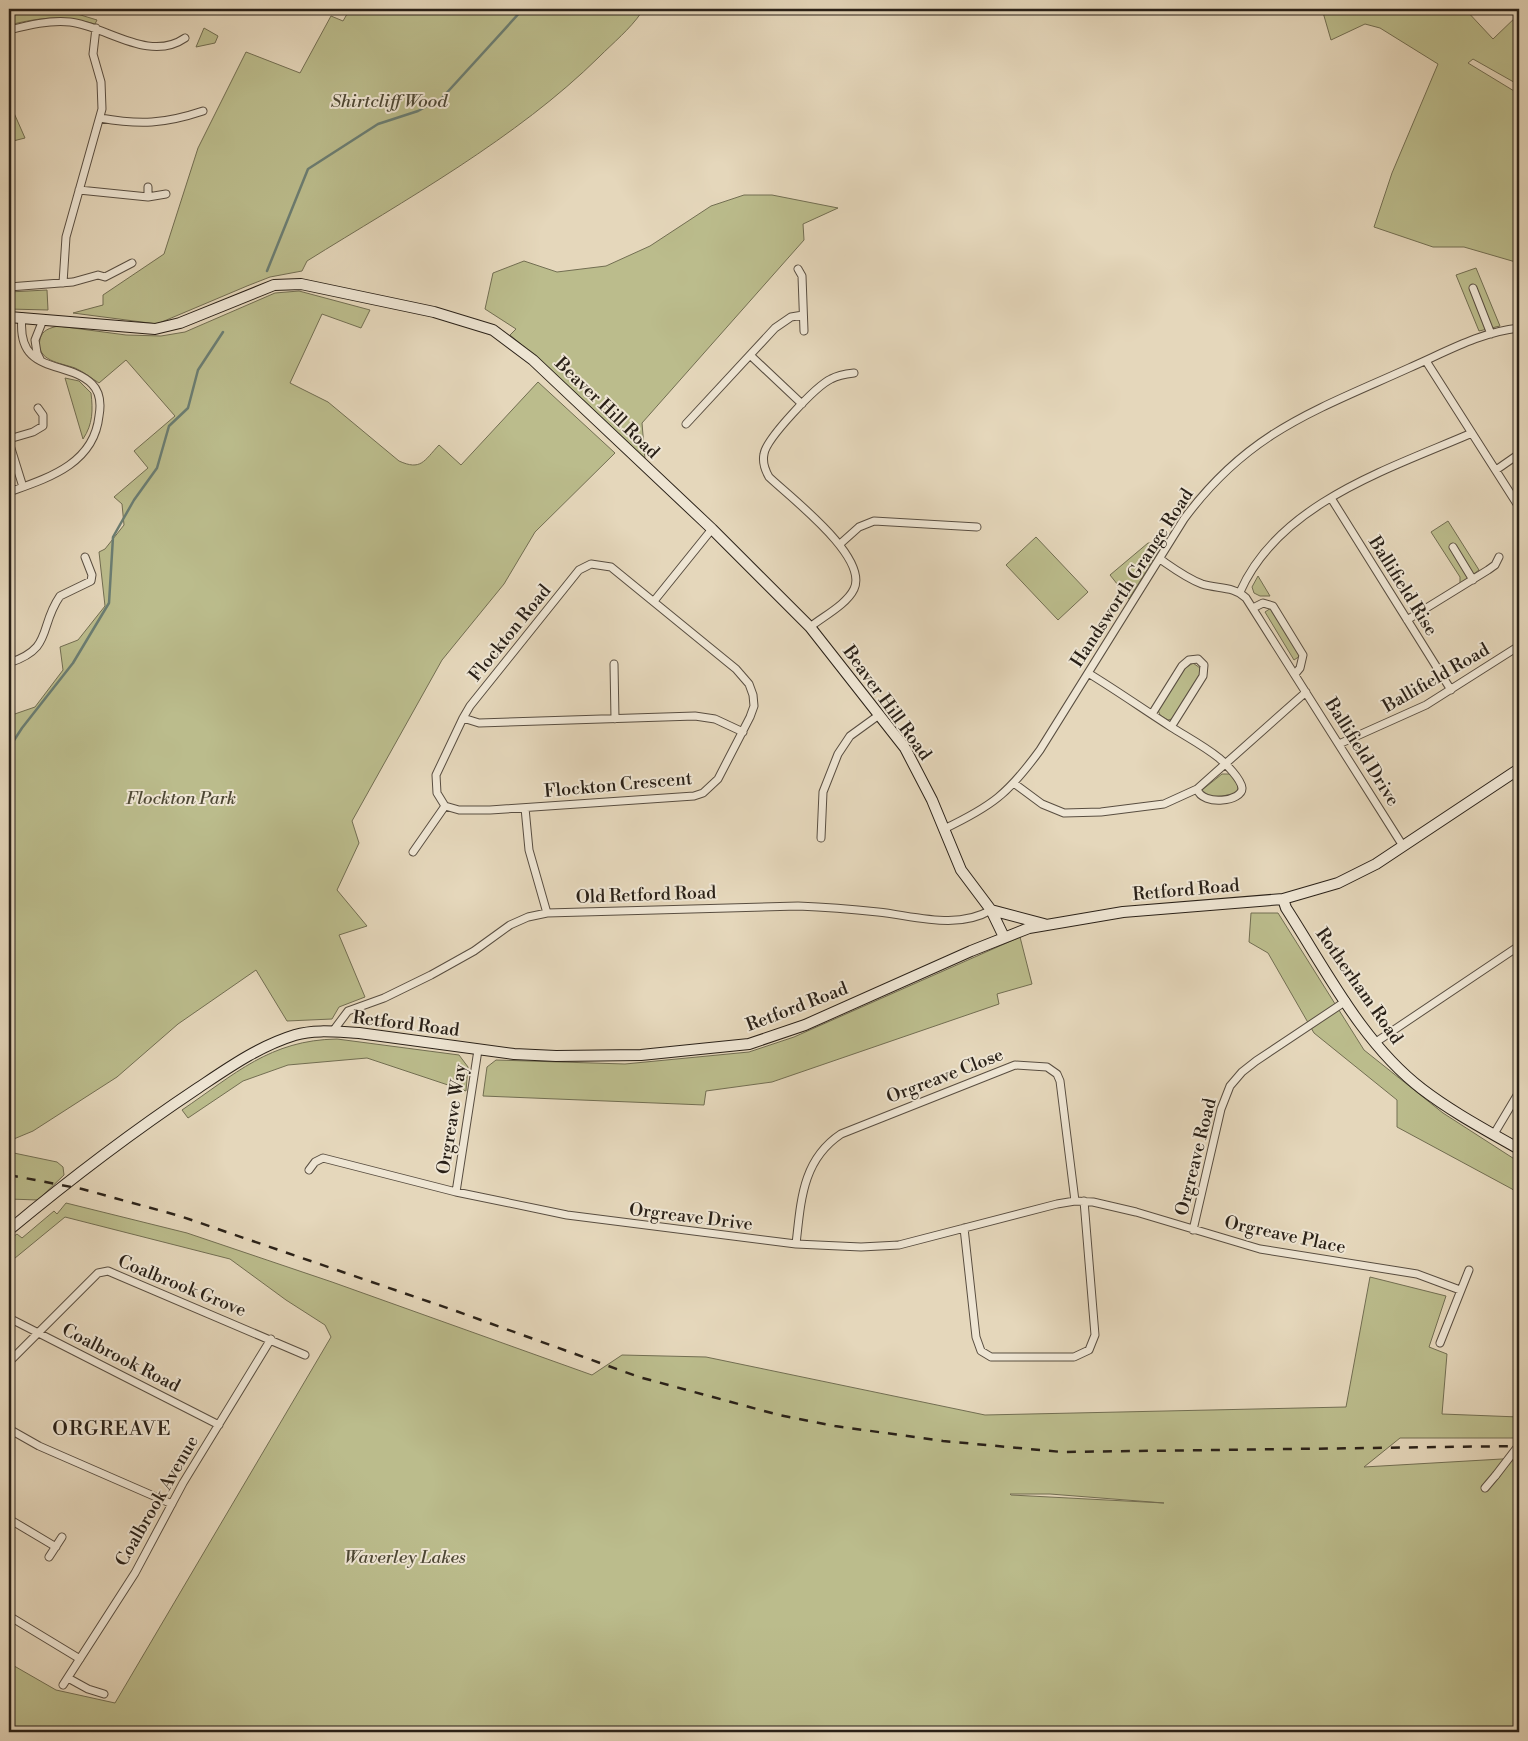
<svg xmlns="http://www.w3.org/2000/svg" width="1528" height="1741" font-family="'Libre Bodoni',serif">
<rect width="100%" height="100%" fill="#e5d7bb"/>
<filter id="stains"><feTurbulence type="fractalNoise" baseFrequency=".004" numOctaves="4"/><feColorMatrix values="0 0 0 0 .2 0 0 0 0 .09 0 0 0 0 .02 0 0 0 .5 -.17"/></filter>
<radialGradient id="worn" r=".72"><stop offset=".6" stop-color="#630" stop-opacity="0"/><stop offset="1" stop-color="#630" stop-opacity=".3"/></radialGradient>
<path fill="#bbbc8c" stroke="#726e52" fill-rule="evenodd" d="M9,9H61L97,20L95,24C61,15 43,17 9,25Z
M350,9H639L641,13C630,29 613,43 599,57C517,138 405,200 307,261L302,271L270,277L247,286L157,324L73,313L103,305V295L164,254L198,148L246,52L300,73L331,16L343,21Z
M1322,9H1465L1493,39L1519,14V85L1473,59L1468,63L1519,94V263L1464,247H1433L1374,227L1392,173L1438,64L1380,28L1365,24L1331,40Z
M204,28L218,36L215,43L196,47Z
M14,113L25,138L9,142V140Z
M744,195H772L838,208L803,224L804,240L642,423L645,459L535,356L510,335L516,329L485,309L493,273L524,261L557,272L606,266L650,246L711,206Z
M1476,268L1500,326L1479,331L1456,275Z
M47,290L48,310L9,309V292Z
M299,291L370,310L361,328L322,314L290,383L328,402L399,461C421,471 424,461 439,445L461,465L538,382L615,453L535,532L504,584L442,660L352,821L359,843L337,890L367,926L339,935L365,997L339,1007L332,1019L287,1021L256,970L178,1024L117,1077L33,1131L9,1141V716L35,707L63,670L60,647L78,640L105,606L99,552L105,549L124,525L122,504L114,497L148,468L134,451L175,416L126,360L99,383C91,378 84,372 75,368C61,363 35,361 40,339C42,330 50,328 58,326L126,335L161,336L185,332L275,293Z
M65,378L79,381L91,393C93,410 93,424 83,439Z
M1448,521L1479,570L1460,584V577L1431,532Z
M1036,537L1088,592L1058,620L1006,565Z
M1148,543L1163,544L1129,599L1110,575Z
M1258,576L1270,596H1260L1254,593L1252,587Z
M1271,608L1300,656L1294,660L1265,612Z
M1193,663L1200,668L1199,678L1172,719L1168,720L1160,715L1158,710L1184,669Z
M1222,774H1230C1237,782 1241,785 1235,795L1206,797L1202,794V790Z
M1251,913H1278L1364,1050L1443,1113L1519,1162V1195L1512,1189L1397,1127V1100L1314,1033L1268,953L1249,942Z
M1020,937L1032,984L997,994L999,1004L772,1082L706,1091L704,1105L483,1096L487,1067L496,1060L625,1064L749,1052L794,1037Z
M337,1039L459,1055L468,1067L466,1091L367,1058L288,1065L243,1081L188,1118L182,1110C235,1074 270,1040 337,1039Z
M9,1152L57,1162L63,1167L64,1175L38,1200L9,1199Z
M66,1203L187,1233L332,1282L592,1375L622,1355L706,1357L985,1415L1346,1407L1370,1277L1446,1296L1429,1347L1447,1354L1442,1414L1519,1417V1438H1400L1364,1467L1519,1458V1732H9V1663L56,1690L115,1703L331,1337L325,1325L286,1300L230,1259L65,1217L9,1263V1240L17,1234L22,1238L54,1211L57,1214ZM1010,1494H1050L1164,1503L1011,1495Z"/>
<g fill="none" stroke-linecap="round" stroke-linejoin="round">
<path stroke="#6b7d72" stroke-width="2.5" d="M267,271L308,169L378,124L418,111L442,98L523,9
M9,748L22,728L73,663L109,603L113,537L134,500L157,468L169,426L188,408L198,370L223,332"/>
<defs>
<path id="minor" d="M9,30C29,25 49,20 70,22C106,26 149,63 185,38
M100,118C140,125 164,124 203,111
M79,190L148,197L166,194
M148,197V187
M798,269L802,276L804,331
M63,283L66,237L102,109L101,82L93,54L96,28
M9,287L73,282L98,275L105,277L132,263
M1473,288L1491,334
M750,355L802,404
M40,359L37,353L35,340L43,320
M1426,361L1519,507
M686,424L775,328L791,317L803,315
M9,439L33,432L43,426V415L38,408
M9,442L23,487
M1496,470L1519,454
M9,492C48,478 94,464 99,416C101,405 100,392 92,384C67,359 16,376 22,317
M1331,498L1451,690
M840,544L859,527L874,521L977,527
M1453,547L1473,580
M1160,559C1173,568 1186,578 1202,584C1217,589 1234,586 1246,598L1403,846
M591,564L611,567L736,669L749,684L753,695L754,706L750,717L718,779L703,793L694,796L490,810H459L445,806L437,793L436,775L463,718L470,706L579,570Z
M1240,592C1279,503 1389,469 1472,433
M654,601L712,529
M1253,608L1263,603L1273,606L1303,655L1300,668L1295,674
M1407,620L1488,570L1495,565L1499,557
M810,627C824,616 847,604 854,589C869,557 791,498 769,477C765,470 762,463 764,454C766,439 816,386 831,379C838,375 845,374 854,373
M9,663C54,648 38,628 60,596L91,581L92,575L85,557
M614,664L615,719
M1088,673C1116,690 1143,709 1171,727C1187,737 1204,746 1219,758C1226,764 1241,779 1242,788C1243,801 1203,807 1197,789
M1152,714L1182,666L1189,660L1198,659L1204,665L1203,676L1171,727
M463,718L479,723L695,716L715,719L743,732
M1339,744L1426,705L1519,646
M1015,784L1042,804L1064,813L1101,812L1164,804L1197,789L1306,692
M525,808L529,850L547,913
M944,829C992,806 1008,794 1040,750L1184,519C1248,432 1314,411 1409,368C1444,353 1480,332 1519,328
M821,838L823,792L838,754L850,736L879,715
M413,852L445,806
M333,1031L348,1011L384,998L431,975L474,951L510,925L528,917L547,913L798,906C825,907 851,909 878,912C915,916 957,930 991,910
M1376,1042L1519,946
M1494,1134L1519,1092
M309,1170L315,1162L323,1158L456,1192L567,1215L796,1244L861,1247L899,1245L1057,1204L1075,1201L1093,1202L1136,1212L1260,1249L1417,1274L1460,1290
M456,1192L478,1050
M964,1228L976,1337L981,1351L991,1357H1074L1089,1350L1095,1335L1084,1201
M1193,1230L1221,1109L1230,1086L1242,1072L1256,1061L1346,1001
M796,1244C801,1201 802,1160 841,1134L1015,1065L1047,1067L1057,1074L1060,1081L1075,1201
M9,1318L219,1425
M1440,1343L1469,1270
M9,1362L98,1273L108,1271L305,1355
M9,1429L39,1446L172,1504
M1485,1488L1496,1475
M9,1519L56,1547
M49,1557L62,1537
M9,1616L80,1659
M68,1678L88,1689L104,1694
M63,1685L135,1573L183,1483L271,1339"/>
<path id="secondary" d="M9,317L155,329L180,323L274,285L301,284L434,312L493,330L533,360L712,529L810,627L905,748L932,800L961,870L991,910L1004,937
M1283,899L1286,908C1326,970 1363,1044 1422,1089C1452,1112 1486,1130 1519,1149
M991,910L1044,924
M9,1230C69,1180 132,1132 198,1088C228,1068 259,1046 295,1035C315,1029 338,1032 359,1033L514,1054L556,1056L641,1055L749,1044L805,1025L971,951L1029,928L1123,912L1283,899L1338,883L1376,864L1519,769"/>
</defs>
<use href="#minor" stroke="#594e41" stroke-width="9"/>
<use href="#secondary" stroke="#2a2118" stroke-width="12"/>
<use href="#minor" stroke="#eee5d3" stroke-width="7"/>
<use href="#secondary" stroke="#eee5d3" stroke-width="10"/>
<path stroke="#2a2118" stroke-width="2.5" stroke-dasharray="9 9" stroke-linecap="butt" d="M9,1175L82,1189L180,1216L456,1311L639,1377L779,1415L835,1426L943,1441L1062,1452L1519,1446"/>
<defs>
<path id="minor-bridge" d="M1496,1475L1519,1445"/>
</defs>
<use href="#minor-bridge" stroke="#594e41" stroke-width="9" stroke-linecap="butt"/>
<use href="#minor-bridge" stroke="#eee5d3" stroke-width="7"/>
</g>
<g text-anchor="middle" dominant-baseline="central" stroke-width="4" stroke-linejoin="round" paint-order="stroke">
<g font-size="18" font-style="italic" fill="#4e4835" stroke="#eee5d3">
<text x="389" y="101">Shirtcliff Wood</text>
<text x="181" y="798">Flockton Park</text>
<text x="405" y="1557">Waverley Lakes</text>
</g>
<g font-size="18" fill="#2a2118" stroke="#eee5d3">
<text transform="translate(607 408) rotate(44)">Beaver Hill Road</text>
<text transform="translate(1132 578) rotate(-57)">Handsworth Grange Road</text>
<text transform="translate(1403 586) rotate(58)">Ballifield Rise</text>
<text transform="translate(510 633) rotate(-51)">Flockton Road</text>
<text transform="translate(1436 678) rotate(-30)">Ballifield Road</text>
<text transform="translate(887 703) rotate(54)">Beaver Hill Road</text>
<text transform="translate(1362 752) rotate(58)">Ballifield Drive</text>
<text transform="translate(618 785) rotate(-5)">Flockton Crescent</text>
<text transform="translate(1186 890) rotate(-5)">Retford Road</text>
<text transform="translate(646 895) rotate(-2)">Old Retford Road</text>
<text transform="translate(1359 986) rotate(55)">Rotherham Road</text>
<text transform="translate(797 1007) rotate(-21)">Retford Road</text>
<text transform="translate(406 1024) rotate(7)">Retford Road</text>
<text transform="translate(945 1076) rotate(-21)">Orgreave Close</text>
<text transform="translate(452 1119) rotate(-81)">Orgreave Way</text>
<text transform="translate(1196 1157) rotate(-76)">Orgreave Road</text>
<text transform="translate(691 1217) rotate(7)">Orgreave Drive</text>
<text transform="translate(1285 1235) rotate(12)">Orgreave Place</text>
<text transform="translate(182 1286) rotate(22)">Coalbrook Grove</text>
<text transform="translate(121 1358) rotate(27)">Coalbrook Road</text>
<text transform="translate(157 1501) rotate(-60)">Coalbrook Avenue</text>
</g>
<g font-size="20" letter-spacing="1" fill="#2a2118" stroke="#eee5d3">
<text x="112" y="1429">ORGREAVE</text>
</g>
</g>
<rect width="1528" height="1741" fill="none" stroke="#e5d7bb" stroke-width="30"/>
<rect x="10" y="10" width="1508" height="1721" fill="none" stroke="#2a2118" stroke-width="2.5"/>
<rect x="15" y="15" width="1498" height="1711" fill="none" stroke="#2a2118"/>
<rect width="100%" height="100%" filter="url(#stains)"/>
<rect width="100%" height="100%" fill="url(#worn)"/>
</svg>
